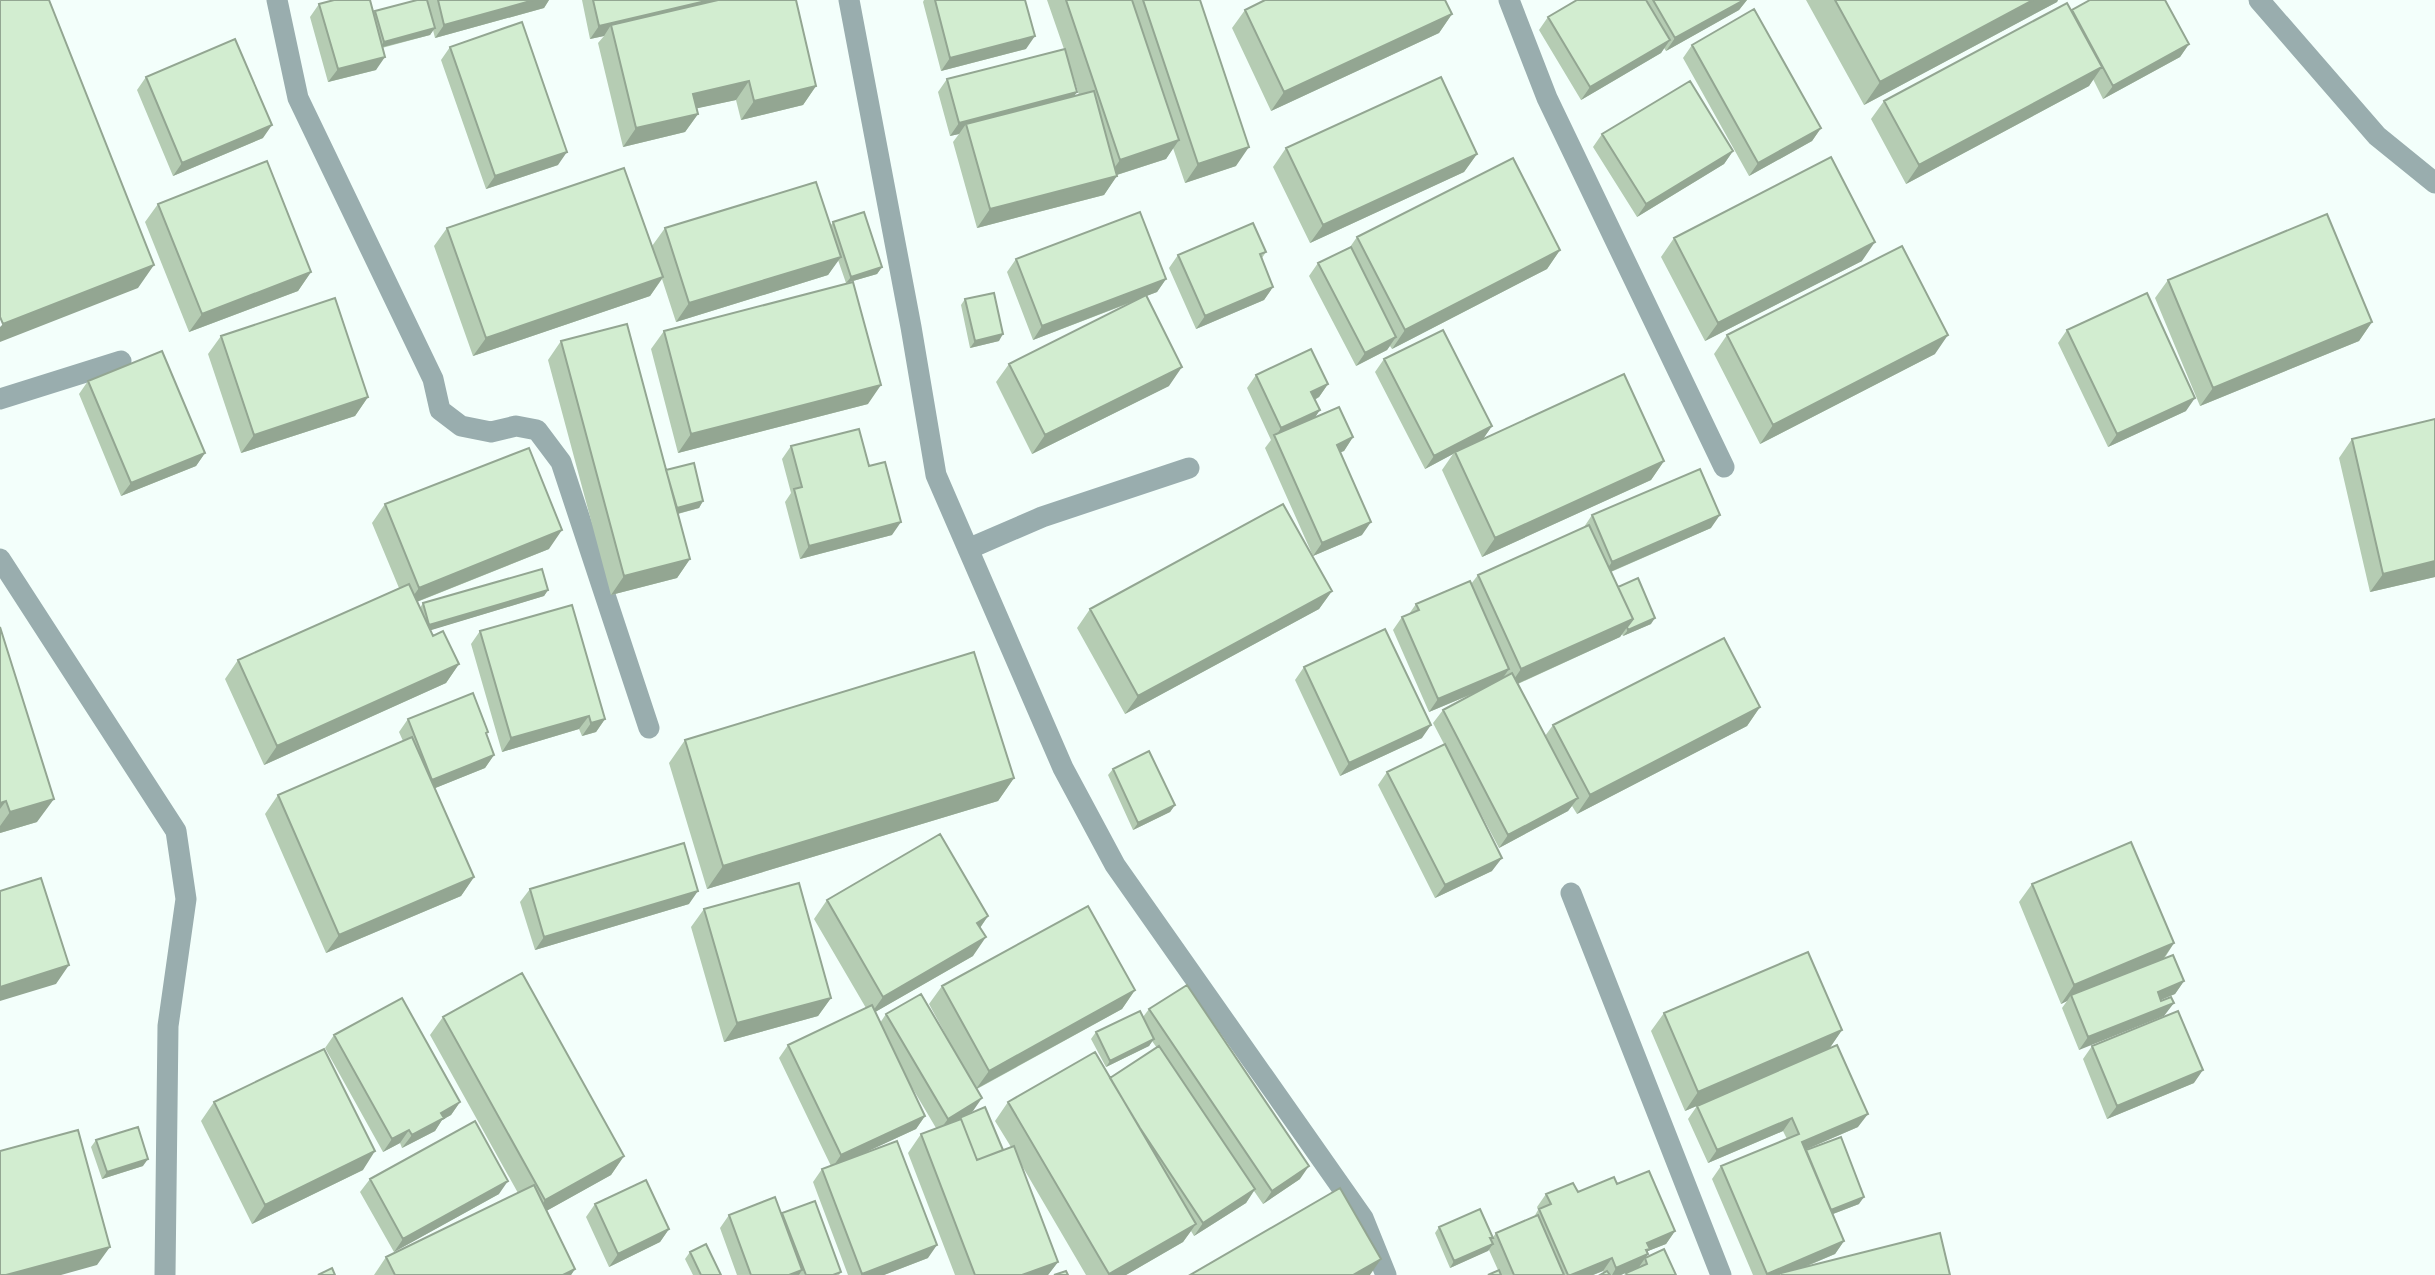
<svg xmlns="http://www.w3.org/2000/svg" width="2435" height="1275" font-family="'IBM Plex Sans',sans-serif">
<rect width="100%" height="100%" fill="#f3fffb"/>
<g fill="none" stroke-linecap="round" stroke-linejoin="round">
<path stroke="#99adae" stroke-width="21" d="M277,0L298,98L433,379L440,410L461,426L491,432L516,426L537,430L561,462L649,728
M849,0L911,327L936,475L1063,768L1115,865L1363,1218L1386,1275
M1509,0L1547,98L1724,467
M2259,0L2377,136L2435,183
M0,399L121,361
M968,549L1042,517L1189,468
M0,559L176,831L186,899L168,1026L165,1275
M1571,893L1721,1275"/>
</g>
<path fill="#b5ccb3" fill-rule="evenodd" d="M417,0H549L544,8L435,38L433,30L430,35L382,48L376,70L328,82L310,17L319,4L373,14L375,11Z
M582,0H796L816,86L803,105L741,120L736,100L697,108L698,114L685,132L623,147L598,43L604,36L590,39Z
M924,0H1025L1026,49L941,71L923,2Z
M1047,0H1200L1236,166L1185,183L1173,148L1166,159L1117,175L1104,195L977,228L953,142L959,134L950,136L938,92L947,79L1064,49ZM1072,73L1079,95L1073,96L1077,92Z
M1577,0H1747L1739,10L1666,51L1664,48L1661,53L1581,100L1539,30L1548,17Z
M1806,0H2058L2057,2L1864,105Z
M1245,10L1452,14L1439,33L1271,111L1232,28Z
M2072,10L2189,44L2180,57L2103,99L2093,79L2089,86L1906,184L1871,119L1884,101Z
M1692,45L1821,128L1812,141L1749,176L1683,58Z
M450,47L558,165L486,189L441,60Z
M146,77L263,138L173,176L137,90Z
M1602,134L1733,151L1724,164L1637,217L1593,147Z
M1286,148L1477,154L1464,172L1310,243L1273,167Z
M158,204L311,272L298,291L189,332L145,222Z
M833,222L882,267L877,274L846,283L838,260L828,275L676,322L662,279L650,296L473,356L434,246L447,228L652,246L665,228L831,225Z
M1357,237L1560,250L1547,269L1392,349L1390,346L1387,350L1356,366L1309,276L1318,263L1350,247Z
M1674,238L1862,261L1705,341L1661,257Z
M1266,252L1262,258L1273,287L1264,300L1196,329L1169,268L1178,255Z
M1016,259L1166,279L1157,292L1146,296L1169,386L1032,454L996,382L1009,364L1135,301L1033,340L1007,272Z
M2168,280L2372,322L2359,341L2200,406L2155,298Z
M965,299L999,341L970,348L961,305Z
M2067,330L2186,411L2108,447L2058,343Z
M664,331L868,404L678,453L651,349Z
M1727,335L1935,354L1760,444L1714,354Z
M221,336L368,397L355,416L241,453L208,354Z
M561,341L666,470L703,501L699,508L678,514L690,559L677,578L611,595L548,360Z
M1384,359L1492,426L1483,439L1664,461L1651,480L1482,557L1442,470L1453,454L1425,469L1375,372Z
M1256,375L1328,384L1319,397L1315,400L1320,410L1314,418L1353,437L1344,451L1340,452L1362,535L1313,556L1265,448L1271,440L1247,388Z
M88,381L205,453L196,466L121,496L79,394Z
M2352,439L2435,577L2370,592L2339,458Z
M791,446L869,466L892,535L800,559L785,502L791,493L782,459Z
M385,504L549,549L417,602L420,608L423,603L548,590L544,596L430,630L433,636L459,664L446,683L264,765L225,679L238,660L399,588L372,523Z
M1592,515L1711,528L1611,572L1618,587L1651,624L1623,636L1622,634L1620,637L1518,684L1545,736L1553,725L1760,707L1747,726L1577,814L1572,806L1568,811L1499,848L1456,767L1492,871L1435,898L1378,785L1387,772L1444,744L1433,723L1443,710L1477,692L1429,712L1393,630L1402,617L1409,614L1416,604L1471,584L1478,575L1584,527Z
M1332,591L1319,609L1125,714L1077,628L1090,609Z
M0,627L37,822L0,833Z
M480,631L605,719L596,732L582,736L579,729L502,752L471,644Z
M1304,667L1422,738L1340,776L1295,680Z
M408,719L486,735L494,755L485,768L435,788L474,877L461,896L326,953L265,814L278,795L403,741L399,732Z
M685,740L1014,778L998,801L707,889L669,763Z
M1113,769L1175,805L1170,812L1133,830L1108,775Z
M2032,884L2174,943L2164,959L2184,981L2175,994L2160,1000L2079,1050L2062,1008L2067,1001L2061,1004L2019,902Z
M530,889L689,904L535,950L520,902Z
M827,900L988,916L980,928L973,956L875,1012L880,1023L886,1014L954,1050L929,1004L942,986L1135,990L1122,1009L977,1089L973,1111L966,1115L1003,1150L1011,1147L995,1121L1008,1102L1110,1078L1157,1048L1152,1041L1149,1046L1106,1067L1091,1039L1096,1032L1143,1017L1149,1009L1300,1179L1263,1204L1254,1191L1246,1203L1194,1236L1191,1231L1183,1242L1126,1275H1086L1021,1164L1058,1262L1048,1275H955L908,1153L921,1134L936,1128L907,1079L925,1116L916,1129L861,1154L928,1258L884,1275H848L813,1182L822,1169L831,1166L779,1058L788,1045L866,1008L814,919Z
M704,909L831,998L818,1016L724,1042L691,927Z
M1664,1013L1842,1030L1829,1049L1685,1111L1651,1031Z
M443,1017L624,1156L611,1175L546,1211L575,1269L571,1275H374L386,1257L518,1193L430,1035Z
M334,1035L460,1102L451,1115L442,1120L435,1131L402,1148L400,1143L383,1152L325,1048Z
M2092,1046L2194,1083L2107,1119L2083,1059Z
M214,1102L363,1170L252,1224L201,1121Z
M1697,1106L1858,1127L1805,1150L1859,1204L1833,1214L1844,1241L1835,1254L1805,1267L1950,1275H1753L1712,1179L1721,1166L1787,1139L1783,1131L1708,1163L1688,1119Z
M96,1140L143,1166L102,1179L91,1147Z
M370,1179L499,1194L394,1252L360,1192Z
M1617,1184L1675,1231L1666,1244L1648,1251V1254L1646,1257L1676,1275H1624L1626,1273L1641,1267L1640,1265L1639,1267L1621,1275H1600L1604,1273L1603,1271L1593,1275H1488L1498,1270L1489,1250L1450,1268L1435,1233L1439,1227L1493,1238L1491,1240L1496,1233L1534,1217L1538,1210L1537,1207L1546,1194L1578,1192Z
M595,1204L669,1229L660,1242L609,1267L586,1217Z
M782,1213L841,1272L839,1275H737L720,1228L729,1215L782,1214Z
M690,1252L721,1275H693L685,1259Z"/>
<path fill="#93a692" d="M534,0H549L544,8L435,38L444,25Z
M710,0H756L611,25L604,36L590,39L599,26Z
M1744,0H1747L1739,10L1666,51L1675,38Z
M2033,0H2058L2057,2L1864,105L1880,82Z
M1452,14L1439,33L1271,111L1284,92Z
M435,28L430,35L379,48L384,42Z
M1035,36L1026,49L941,71L950,58Z
M1670,40L1661,53L1581,100L1590,87Z
M2189,44L2180,57L2103,99L2113,86Z
M385,57L376,70L328,82L338,69Z
M2102,67L2089,86L1906,184L1919,165Z
M749,81L736,100L680,112L693,94Z
M816,86L803,105L741,120L754,101Z
M1077,92L1068,105L966,124L959,134L950,136L959,123Z
M698,114L685,132L623,147L636,128Z
M272,125L263,138L173,176L182,163Z
M1821,128L1812,141L1749,176L1758,163Z
M1179,140L1166,159L1107,178L1120,160Z
M1249,147L1236,166L1185,183L1198,164Z
M1733,151L1724,164L1637,217L1646,204Z
M567,152L558,165L486,189L495,176Z
M1477,154L1464,172L1310,243L1323,225Z
M1117,176L1104,195L977,228L990,209Z
M1875,242L1862,261L1705,341L1718,323Z
M1560,250L1547,269L1392,349L1405,330Z
M841,257L828,275L676,322L689,303Z
M154,265L138,288L0,342V327L3,324Z
M882,267L877,274L846,283L851,277Z
M311,272L298,291L189,332L202,314Z
M663,277L650,296L473,356L486,338Z
M1166,279L1157,292L1033,340L1042,326Z
M1273,287L1264,300L1196,329L1205,316Z
M2372,322L2359,341L2200,406L2213,388Z
M1003,334L999,341L970,348L975,341Z
M1948,335L1935,354L1760,444L1773,425Z
M1396,337L1387,350L1356,366L1365,353Z
M1182,367L1169,386L1032,454L1045,435Z
M1328,384L1319,397L1302,406L1311,392Z
M881,385L868,404L678,453L691,434Z
M368,397L355,416L241,453L254,435Z
M2195,398L2186,411L2108,447L2117,434Z
M1320,410L1311,423L1275,437L1281,428Z
M1492,426L1483,439L1455,452L1453,454L1425,469L1434,456Z
M1353,437L1344,451L1327,458L1337,445Z
M205,453L196,466L121,496L131,483Z
M1664,461L1651,480L1482,557L1495,538Z
M703,501L699,508L669,516L673,509Z
M1720,515L1711,528L1603,575L1612,562Z
M901,522L892,535L800,559L809,546Z
M1371,522L1362,535L1313,556L1322,543Z
M562,530L549,549L406,606L419,588Z
M690,559L677,578L611,595L624,576Z
M2435,561V577L2370,592L2383,574Z
M548,590L544,596L425,632L429,625Z
M1332,591L1319,609L1125,714L1138,696Z
M1655,618L1651,624L1623,636L1628,630Z
M1633,619L1620,637L1508,688L1521,669Z
M459,664L446,683L264,765L277,746Z
M1509,669L1500,682L1429,712L1438,699Z
M1760,707L1747,726L1577,814L1590,795Z
M589,716L579,729L502,752L511,738Z
M605,719L596,732L582,736L591,723Z
M1431,725L1422,738L1340,776L1349,763Z
M494,755L485,768L423,793L432,780Z
M1014,778L998,801L707,889L723,866Z
M1578,798L1568,811L1499,848L1508,835Z
M54,799L37,822L0,833V826L10,812Z
M6,801L0,809V803Z
M1175,805L1170,812L1133,830L1138,823Z
M1502,858L1492,871L1435,898L1445,885Z
M474,877L461,896L326,953L339,935Z
M698,891L689,904L535,950L544,937Z
M988,916L975,935L977,923Z
M986,937L973,956L870,1015L883,997Z
M2174,943L2161,962L2071,995L2067,1001L2061,1004L2074,985Z
M69,965L56,984L0,1001V987Z
M2184,981L2175,994L2149,1005L2158,992Z
M1135,990L1122,1009L976,1089L989,1071Z
M831,998L818,1016L724,1042L737,1023Z
M2174,1003L2164,1016L2079,1050L2088,1037Z
M1842,1030L1829,1049L1685,1111L1698,1092Z
M1154,1039L1149,1046L1106,1067L1110,1061Z
M2203,1070L2194,1083L2107,1119L2117,1106Z
M982,1098L973,1111L953,1123L952,1121L950,1125L938,1132L948,1119Z
M460,1102L451,1115L442,1120L435,1131L402,1148L412,1135L441,1113Z
M1868,1114L1858,1127L1793,1155L1802,1142Z
M925,1116L916,1129L832,1168L841,1155Z
M1792,1118L1783,1131L1708,1163L1717,1150Z
M409,1130L400,1143L383,1152L392,1139Z
M375,1151L363,1170L252,1224L265,1205Z
M624,1156L611,1175L532,1219L545,1200Z
M148,1159L143,1166L102,1179L107,1172Z
M1309,1166L1300,1179L1263,1204L1272,1191Z
M508,1181L499,1194L394,1252L403,1239Z
M1255,1189L1246,1203L1194,1236L1203,1223Z
M1864,1197L1859,1204L1825,1217L1829,1211Z
M1196,1224L1183,1242L1126,1275H1108Z
M669,1229L660,1242L609,1267L618,1254Z
M1675,1231L1666,1244L1648,1251L1645,1255L1648,1254L1639,1267L1621,1275H1612L1616,1268L1647,1243Z
M1844,1241L1835,1254L1785,1275L1781,1273L1780,1275H1766Z
M1493,1244L1488,1251L1450,1268L1454,1261Z
M937,1245L928,1258L884,1275H861Z
M110,1247L97,1265L61,1275H6Z
M1612,1258L1603,1271L1593,1275H1571Z
M1381,1259L1370,1275H1353Z
M1058,1262L1048,1275H1022Z
M575,1269L571,1275H563Z
M802,1270L799,1275H789Z"/>
<path fill="#d2edd0" stroke="#93a692" stroke-width="2" d="M0,0H49L154,265L3,324L0,317Z
M334,0H370L385,57L338,69L319,4Z
M417,0H427L435,28L384,42L375,11Z
M438,0H534L444,25Z
M593,0H710L599,26Z
M718,0H796L816,86L754,101L749,81L693,94L698,114L636,128L611,25Z
M935,0H1025L1035,36L950,58Z
M1066,0H1132L1179,140L1120,160Z
M1143,0H1200L1249,147L1198,164Z
M1265,0H1445L1452,14L1284,92L1245,10Z
M1577,0H1646L1670,40L1590,87L1548,17Z
M1653,0H1744L1675,38Z
M1835,0H2033L1880,82Z
M2090,0H2165L2189,44L2113,86L2072,10Z
M2067,3L2102,67L1919,165L1884,101Z
M1754,9L1821,128L1758,163L1692,45Z
M522,22L567,152L495,176L450,47Z
M235,39L272,125L182,163L146,77Z
M1065,49L1077,92L959,123L947,79Z
M1441,77L1477,154L1323,225L1286,148Z
M1690,81L1733,151L1646,204L1602,134Z
M1094,91L1117,176L990,209L966,124Z
M1831,157L1875,242L1718,323L1674,238Z
M1513,158L1560,250L1405,330L1357,237Z
M267,161L311,272L202,314L158,204Z
M624,168L663,277L486,338L447,228Z
M816,182L841,257L689,303L665,228Z
M864,212L882,267L851,277L833,222Z
M1140,212L1166,279L1042,326L1016,259Z
M2327,214L2372,322L2213,388L2168,280Z
M1253,223L1266,252L1260,254L1273,287L1205,316L1178,255Z
M1902,246L1948,335L1773,425L1727,335Z
M1351,247L1396,337L1365,353L1318,263Z
M853,282L881,385L691,434L664,331Z
M994,293L1003,334L975,341L965,299Z
M2147,293L2195,398L2117,434L2067,330Z
M1146,295L1182,367L1045,435L1009,364Z
M335,298L368,397L254,435L221,336Z
M627,324L690,559L624,576L561,341Z
M1443,330L1492,426L1434,456L1384,359Z
M1311,349L1328,384L1311,392L1320,410L1281,428L1256,375Z
M162,351L205,453L131,483L88,381Z
M1624,374L1664,461L1495,538L1455,452Z
M1339,407L1353,437L1337,445L1371,522L1322,543L1274,435Z
M2435,419V561L2383,574L2352,439Z
M859,429L869,466L885,462L901,522L809,546L794,489L802,487L791,446Z
M529,448L562,530L419,588L385,504Z
M694,463L703,501L677,508L666,470Z
M1700,469L1720,515L1612,562L1592,515Z
M1283,504L1332,591L1138,696L1090,609Z
M1589,525L1633,619L1521,669L1478,575Z
M542,569L548,590L429,625L423,603Z
M1638,578L1655,618L1628,630L1627,627L1633,619L1618,587Z
M1470,581L1509,669L1438,699L1402,617L1419,610L1416,604Z
M409,584L433,636L443,631L459,664L277,746L238,660Z
M572,605L605,719L591,723L589,716L511,738L480,631Z
M0,627L54,799L10,812L6,801L0,803Z
M1385,629L1431,725L1349,763L1304,667Z
M1724,638L1760,707L1590,795L1553,725Z
M974,652L1014,778L723,866L685,740Z
M1512,673L1578,798L1508,835L1443,710Z
M473,693L488,732L486,733L494,755L432,780L408,719Z
M412,737L474,877L339,935L278,795Z
M1445,744L1502,858L1445,885L1387,772Z
M1149,751L1175,805L1138,823L1113,769Z
M940,834L988,916L977,923L986,937L883,997L827,900Z
M2131,842L2174,943L2074,985L2032,884Z
M684,843L698,891L544,937L530,889Z
M41,878L69,965L0,987V891Z
M799,883L831,998L737,1023L704,909Z
M1088,906L1135,990L989,1071L942,986Z
M1808,952L1842,1030L1698,1092L1664,1013Z
M2173,955L2184,981L2158,992L2161,1001L2171,997L2174,1003L2088,1037L2071,995Z
M522,973L624,1156L545,1200L443,1017Z
M1187,985L1309,1166L1272,1191L1149,1009Z
M921,994L982,1098L948,1119L886,1014Z
M402,998L460,1102L441,1113L444,1118L412,1135L409,1130L392,1139L334,1035Z
M872,1005L925,1116L841,1155L788,1045Z
M1140,1011L1154,1039L1110,1061L1096,1032Z
M2178,1011L2203,1070L2117,1106L2092,1046Z
M1837,1045L1868,1114L1802,1142L1844,1241L1767,1274L1721,1166L1799,1134L1792,1118L1717,1150L1697,1106Z
M1159,1046L1255,1189L1203,1223L1140,1128L1110,1078Z
M324,1049L375,1151L265,1205L214,1102Z
M1095,1052L1196,1224L1109,1274L1008,1102Z
M985,1107L1003,1150L977,1160L961,1119L953,1122L952,1121Z
M961,1119L977,1160L1014,1146L1058,1262L1022,1275H975L921,1134Z
M475,1121L508,1181L403,1239L370,1179Z
M138,1127L148,1159L107,1172L96,1140Z
M78,1130L110,1247L6,1275H0V1151Z
M1841,1137L1864,1197L1831,1210L1806,1150Z
M897,1141L937,1245L862,1274L822,1169Z
M1649,1171L1675,1231L1647,1243L1650,1249L1646,1250L1648,1254L1616,1268L1612,1258L1571,1275H1568L1539,1209L1551,1204L1546,1194L1573,1183L1578,1192L1614,1177L1617,1184Z
M646,1180L669,1229L618,1254L595,1204Z
M534,1185L575,1269L563,1275H395L386,1257Z
M1340,1188L1381,1259L1353,1275H1190Z
M775,1197L802,1270L789,1275H751L729,1215Z
M815,1201L841,1272L833,1275H806L782,1213Z
M1480,1209L1493,1238H1490L1493,1244L1454,1261L1439,1227Z
M1538,1215L1564,1275H1514L1496,1233Z
M1940,1233L1950,1275H1782L1781,1273Z
M706,1244L721,1275H701L690,1252Z
M1664,1249L1676,1275H1627L1626,1273L1647,1264L1645,1258Z
M332,1268L335,1275H318Z
M1499,1270L1501,1275H1488Z
M1066,1271L1068,1275H1054Z
M1607,1271L1610,1275H1600Z"/>
</svg>
